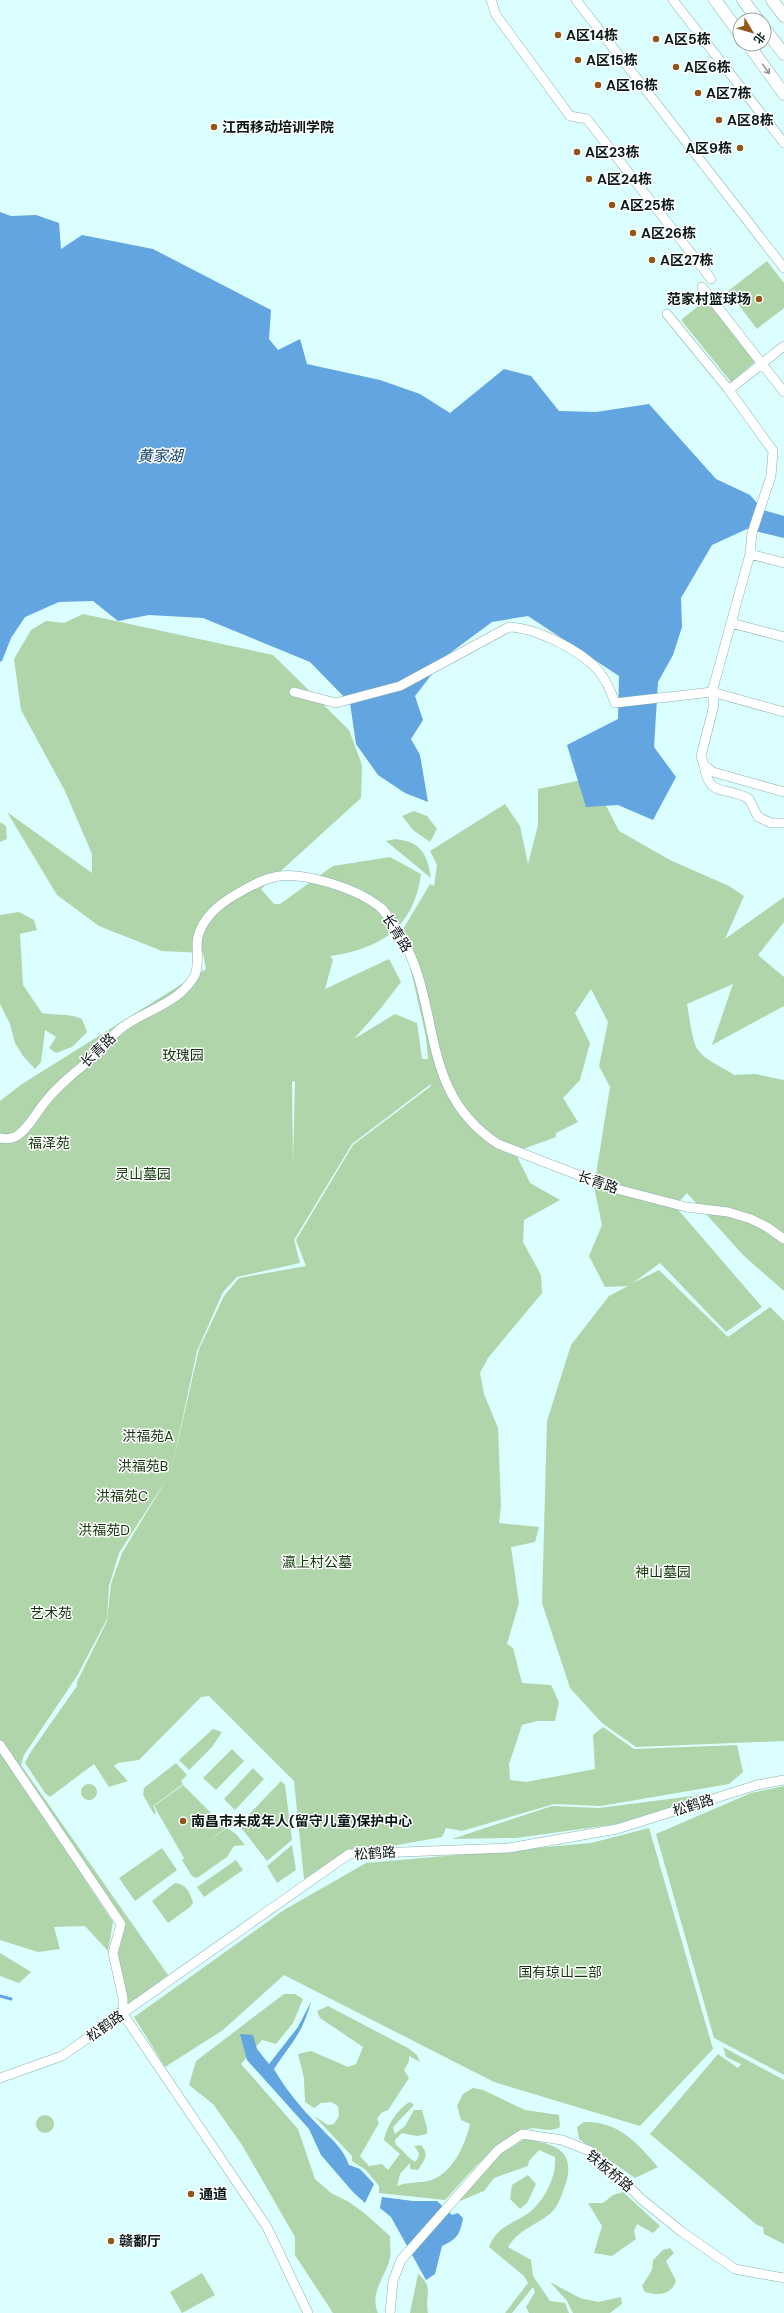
<svg xmlns="http://www.w3.org/2000/svg" width="784" height="2313" font-family="'DM Sans','Noto Sans SC',sans-serif">
<rect width="100%" height="100%" fill="#dafffe"/>
<path fill="#b0d5aa" fill-rule="evenodd" d="M767,261L784,283V308L757,329L728,291Z
M708,298L756,361L731,382L681,320Z
M83,614L273,655L349,730L362,765L361,798L261,889L274,904H280L333,866L390,857L421,874C414,928 380,949 330,956L333,960L325,989L389,959L401,982L381,1008L354,1039L395,1014L417,1023L422,1059H428L426,1037L402,931L430,884L434,886L437,865L430,851L505,804L520,826L528,864L538,825V789L592,778L619,831L672,861L729,886L744,896L725,939L784,897V922L758,955L784,977V1006L712,1045L733,984L687,1004C689,1014 692,1043 698,1050C706,1061 723,1067 734,1075L755,1074L784,1080V1291L744,1256L687,1193L675,1206L762,1307L726,1332L660,1263L633,1283L659,1270L728,1337L770,1307L784,1321V1741L636,1747L602,1723L570,1688L542,1603L547,1421L571,1345L609,1296L628,1286L605,1287L589,1256L602,1225L594,1187L610,1087L599,1066L608,1022L591,989L575,1013L590,1043L580,1080L563,1098L578,1122L556,1133V1137L515,1152L530,1183L560,1200L524,1220L523,1242L541,1275L542,1293L488,1358L480,1373L484,1394L498,1428L501,1505L499,1523L539,1527L535,1542L511,1547L519,1603L507,1644L513,1648L522,1683L551,1685L559,1702L555,1721H537L522,1725L509,1764L510,1780L526,1782L595,1769L593,1735L603,1727L634,1749L737,1745L743,1772L729,1784L601,1806L554,1804L462,1831L446,1828L442,1837L381,1848L357,1846L304,1879L294,1781L209,1696L201,1697L139,1760L118,1763L114,1766L128,1781L109,1787L94,1764L50,1797L45,1793L25,1763L30,1753L77,1686V1682L107,1621L111,1584L122,1553L168,1477L119,1553L109,1586L107,1619L77,1676L24,1755L21,1765L168,1975L120,2011L116,2009L121,2003L111,1954L117,1926L78,1870L113,1922L108,1951L85,1926L54,1927L60,1949L38,1952L0,1940V1101L22,1084L206,969L203,953L162,951L99,926L57,895L7,812L92,873V854L65,791L21,710L14,659L31,630L46,621L64,623ZM295,1081L293,1164L292,1082ZM431,1084V1086L353,1145L296,1240L306,1266L239,1278L224,1296L199,1349L171,1472L197,1351L223,1292L237,1277L300,1263L294,1240L352,1144Z
M414,811L427,816L437,829L430,842L413,830L402,816Z
M0,822L6,826L7,839L0,842Z
M395,839C421,842 427,853 431,878L386,841Z
M19,912L34,920L37,930L20,934L23,985L42,1013C57,1016 69,1013 82,1019L87,1032L72,1047L56,1053L49,1048L56,1037L45,1030L41,1062L35,1069L23,1056L15,1043L10,1024L0,1004V915Z
M213,1729L222,1732L212,1747L189,1770L179,1760Z
M232,1749L244,1761L216,1790L203,1778Z
M176,1763L187,1775L181,1781L183,1784L153,1806L156,1813L154,1814L143,1795L144,1788Z
M253,1768L264,1779L235,1810L224,1799Z
M281,1781L285,1785L292,1840L267,1861L239,1825Z
M81 1792a8 8 0 1 1 16 0a8 8 0 1 1-16 0Z
M183,1785L226,1828L198,1848L227,1828L236,1834L245,1845L234,1846L227,1857L197,1878L192,1876L182,1860L184,1858L154,1806Z
M784,1786V2075L714,2038L656,1834L751,1793Z
M716,1793L617,1824L516,1838L452,1839L552,1806L599,1808Z
M649,1828L713,2049L640,2126L494,2082L284,1975L223,2030L165,2067L134,2017L284,1910L366,1863L591,1843Z
M292,1845L296,1870L277,1883L267,1866Z
M162,1848L177,1870L135,1901L119,1878Z
M236,1860L243,1870L204,1897L197,1887Z
M175,1883C186,1884 190,1892 193,1903L190,1907L168,1923L152,1901Z
M0,1953L31,1972L19,1983L0,1976Z
M284,1994H295L303,1999L293,2023L276,2044L262,2040L241,2064L298,2129L315,2179L331,2193L349,2202L363,2212L390,2236C390,2242 391,2251 390,2258C386,2276 369,2293 378,2313H333L295,2255V2237L242,2145L213,2104L189,2085L196,2061Z
M328,2006L408,2048L417,2055L420,2062L409,2056V2061L404,2070L409,2078L388,2110L381,2113L377,2119L379,2123L360,2156L369,2166L382,2164L388,2170L400,2154L384,2140C386,2127 399,2107 410,2102L414,2105L393,2127L395,2134L405,2126L414,2110H422L427,2128V2134L417,2136L402,2133L395,2140L396,2145C403,2150 407,2157 415,2162L418,2158L419,2153L414,2146L421,2145C430,2155 424,2160 418,2170L410,2169V2163L400,2174L397,2186C407,2182 417,2183 428,2181C451,2176 465,2146 470,2124L461,2120L457,2106L463,2094L473,2088L483,2090L525,2110L559,2115L560,2127C547,2134 540,2126 528,2129C498,2136 466,2178 445,2200L379,2193V2186L366,2170L352,2161V2156L314,2116L328,2125L334,2124L339,2116L338,2106L331,2102L321,2103L314,2108L305,2102L304,2078L298,2054L311,2051L348,2067L356,2064L363,2047L320,2018L317,2011Z
M723,2047L784,2080V2244L764,2234L763,2227L757,2225L650,2134L718,2054L738,2068L741,2064L726,2057Z
M36 2124a9 9 0 1 1 18 0a9 9 0 1 1-18 0Z
M584,2122C619,2121 637,2143 658,2167L635,2178L579,2139L577,2127Z
M525,2139C555,2144 577,2150 565,2186C562,2194 559,2204 553,2211C538,2225 520,2228 508,2247L531,2260L533,2276L550,2301L565,2303L569,2313H529L526,2307L535,2292L533,2287L512,2313H505L528,2283L524,2276L489,2247C497,2226 513,2224 530,2212C545,2200 557,2175 555,2157L539,2150L529,2161L528,2166L494,2178L484,2191L455,2203L502,2153Z
M528,2175L536,2184L527,2203L520,2209L510,2199L512,2185Z
M623,2192L660,2226L653,2233L637,2224L634,2231L636,2239L612,2256L594,2253L602,2226L588,2203H603L613,2195Z
M670,2248L674,2253L666,2261L676,2281C671,2295 659,2296 645,2292L642,2286L652,2270L653,2260L663,2250Z
M202,2273L215,2295L182,2313L170,2292Z
M418,2274C435,2287 424,2296 428,2313H410Z
M550,2282L580,2298L598,2302L621,2297L622,2304L610,2313H573L567,2301Z"/>
<path fill="#62a5e0" d="M0,212L11,216L36,215L59,223L61,249L82,235L153,249L271,310L269,339L278,350L300,339L307,364L380,380L420,394L450,413L504,369L531,376L559,411L596,412L649,404L716,479L750,495L763,510L784,516V538L747,529L712,545L681,598L682,627L673,655L658,682L654,747L676,777L653,820L618,805L586,807L567,745L618,719L619,676L528,616L492,622L446,656L415,696L423,720L411,739L420,755L428,802L405,793L378,775L356,744L350,703L310,662L203,618L149,615L118,621L93,601L59,602L25,617L11,638L2,661L0,662Z
M311,2002C302,2034 292,2042 274,2069C286,2090 302,2109 319,2126C331,2139 343,2148 349,2165L360,2169L374,2184L365,2203L352,2191L321,2155L309,2129L247,2060L240,2034L253,2035L257,2049L269,2064L298,2027Z
M382,2197L413,2201H437L452,2215L458,2213L463,2218C460,2235 457,2239 442,2246L435,2274L426,2280L391,2217L380,2208Z"/>
<g fill="none" stroke-linecap="round" stroke-linejoin="round">
<path stroke="#62a5e0" stroke-width="3" d="M0,1996L11,1999"/>
<defs>
<path id="minor" d="M491,0L496,15L570,116L587,119L711,279
M576,0L784,268
M673,0L784,143
M702,287L784,392
M667,314L729,390L773,451L771,476L752,533L750,554
M729,390L784,346
M784,563L750,554L712,692L784,712
M731,623L784,637
M294,692L336,703L400,686L509,627C536,628 580,650 598,670C606,680 611,691 615,703L712,692L714,705L701,756L704,765L713,772L784,792
M704,765C709,800 727,785 749,799L758,817L771,823H784
M0,1138C5,1139 10,1139 15,1137C28,1130 37,1111 46,1101C54,1090 64,1082 74,1073C83,1066 92,1058 101,1050C107,1044 112,1035 119,1030C143,1010 180,1004 195,975C199,965 197,955 197,944C198,924 214,908 230,898C270,874 284,869 330,883C347,888 366,896 380,907C387,913 393,924 398,932C444,1002 415,1090 498,1144L609,1187L686,1207L728,1212L751,1219L767,1227L784,1239
M0,1745L121,1924L113,1953L123,1998V2014L267,2227L308,2313
M0,2078L62,2056L349,1854L509,1848L617,1829L757,1785L784,1780
M390,2313L393,2281L401,2260L498,2150L522,2134L562,2140L590,2151L620,2177L640,2198L682,2232L735,2269L784,2278"/>
<path id="major" d="M715,0L740,34
M743,0L758,20
M772,0L784,16
M764,28L784,54
M748,44L784,94"/>
</defs>
<use href="#minor" stroke="#8db0af" stroke-width="10"/>
<use href="#major" stroke="#8db0af" stroke-width="13"/>
<use href="#minor" stroke="#fff" stroke-width="9"/>
<use href="#major" stroke="#fff" stroke-width="12"/>
</g>
<defs><path id="oneway-shaft" d="M-6 0H5M1.5-3L5.5 0L1.5 3" fill="none" stroke-width="1.6" stroke-linecap="round" stroke-linejoin="round"/></defs>
<use stroke="#919797" href="#oneway-shaft" transform="translate(766 69) rotate(54)"/>
<g fill="#935617" stroke="#fff" stroke-width="1.5">
<circle cx="558" cy="35" r="4"/>
<circle cx="656" cy="39" r="4"/>
<circle cx="578" cy="60" r="4"/>
<circle cx="676" cy="67" r="4"/>
<circle cx="598" cy="85" r="4"/>
<circle cx="698" cy="93" r="4"/>
<circle cx="719" cy="120" r="4"/>
<circle cx="214" cy="127" r="4"/>
<circle cx="740" cy="148" r="4"/>
<circle cx="577" cy="152" r="4"/>
<circle cx="589" cy="179" r="4"/>
<circle cx="612" cy="205" r="4"/>
<circle cx="633" cy="233" r="4"/>
<circle cx="652" cy="260" r="4"/>
<circle cx="759" cy="299" r="4"/>
<circle cx="183" cy="1821" r="4"/>
<circle cx="191" cy="2194" r="4"/>
<circle cx="111" cy="2241" r="4"/>
</g>
<g text-anchor="middle" dominant-baseline="central" stroke-width="3" stroke-linejoin="round" paint-order="stroke">
<g font-size="14" font-weight="bold" fill="#0a1817" stroke="#fff" text-anchor="start">
<text x="566" y="35">A区14栋</text>
<text x="664" y="39">A区5栋</text>
<text x="586" y="60">A区15栋</text>
<text x="684" y="67">A区6栋</text>
<text x="606" y="85">A区16栋</text>
<text x="706" y="93">A区7栋</text>
<text x="727" y="120">A区8栋</text>
<text x="222" y="127">江西移动培训学院</text>
<text x="732" y="148" text-anchor="end">A区9栋</text>
<text x="585" y="152">A区23栋</text>
<text x="597" y="179">A区24栋</text>
<text x="620" y="205">A区25栋</text>
<text x="641" y="233">A区26栋</text>
<text x="660" y="260">A区27栋</text>
<text x="751" y="299" text-anchor="end">范家村篮球场</text>
<text x="191" y="1821">南昌市未成年人(留守儿童)保护中心</text>
<text x="199" y="2194">通道</text>
<text x="119" y="2241">赣鄱厅</text>
</g>
<g font-size="14" fill="#0a1817" stroke="#fff">
<text transform="translate(397 933) rotate(58)">长青路</text>
<text transform="translate(98 1050) rotate(-44)">长青路</text>
<text transform="translate(598 1182) rotate(19)">长青路</text>
<text transform="translate(693 1805) rotate(-17)">松鹤路</text>
<text transform="translate(375 1853) rotate(-4)">松鹤路</text>
<text transform="translate(105 2026) rotate(-35)">松鹤路</text>
<text transform="translate(610 2171) rotate(40)">铁板桥路</text>
</g>
<g font-size="14" fill="#103709" stroke="#fff">
<text x="183" y="1055">玫瑰园</text>
<text x="49" y="1143">福泽苑</text>
<text x="143" y="1174">灵山墓园</text>
<text x="148" y="1436">洪福苑A</text>
<text x="143" y="1466">洪福苑B</text>
<text x="122" y="1496">洪福苑C</text>
<text x="104" y="1530">洪福苑D</text>
<text x="317" y="1562">瀛上村公墓</text>
<text x="663" y="1572">神山墓园</text>
<text x="51" y="1613">艺术苑</text>
<text x="560" y="1972">国有琼山二部</text>
</g>
<g font-size="15" font-style="italic" fill="#0d4067" stroke="#fff">
<text x="160" y="456">黄家湖</text>
</g>
</g>
<g transform="translate(752 32) rotate(128)"><circle r="19" fill="#ffffff" stroke="#9da3a2"/>
<path d="M0-3L7 15L0 10L-7 15Z" fill="#935617"/>
<text y="-6" font-size="11" font-weight="bold" text-anchor="middle" fill="#0a1817">北</text>
</g>
</svg>
